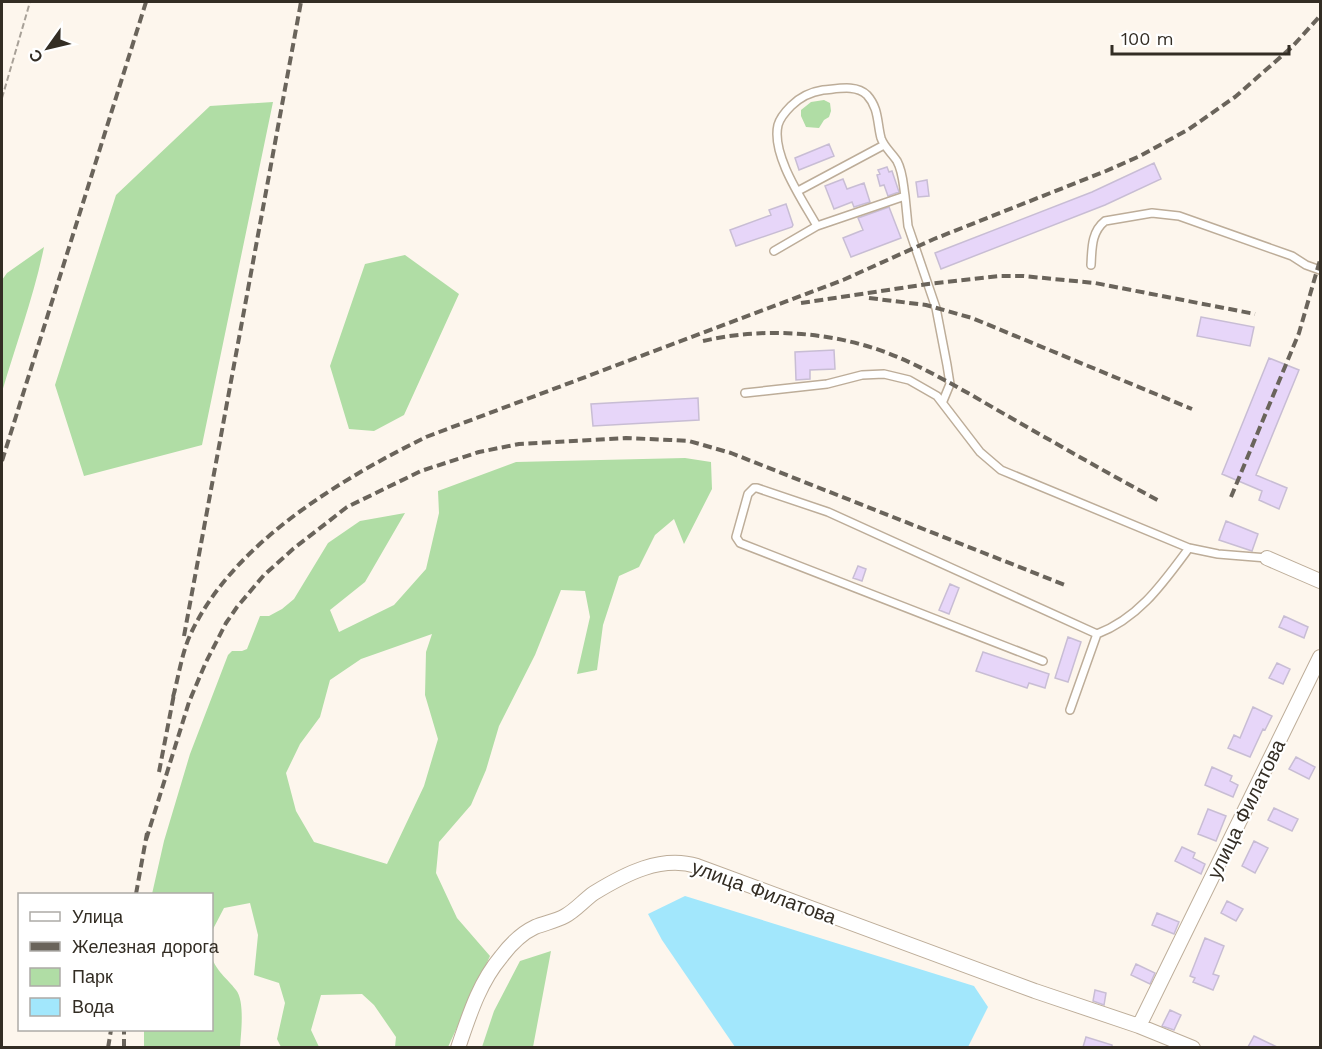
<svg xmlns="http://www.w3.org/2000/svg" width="1322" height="1049" font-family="'Work Sans',sans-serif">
<rect width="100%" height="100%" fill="#fdf6ed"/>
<path fill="#b0dda5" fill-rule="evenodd" d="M824,100L830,103L831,111L829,117L824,120L819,128L806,127L801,116V110L811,102Z
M273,102L202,445L84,476L55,385L116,195L210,106Z
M44,247C34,296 16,344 2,392V280L7,273Z
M405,255L459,294L404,415L374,431L349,429L330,366L365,264Z
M685,458L711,462L712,489L684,544L674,519L655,535L639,567L619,576L603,625L597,670L577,674L590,617L585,591L561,590L535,655L499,726L486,770L471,805L439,842L436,873L457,918L490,956L448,1047H395L396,1037L374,1005L362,994L321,995L311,1030L319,1047H281L277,1039L285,1003L279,983L254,975L258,935L250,903L224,908L212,931V894H152L164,841L190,754L228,655L232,651H242L247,649L260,616H269L282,609L294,599L328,543L360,521L405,513L365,582L330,610L339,632L394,605L426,569L439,513L438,491L516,462ZM432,634L426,652L425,695L438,739L424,786L387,864L314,842L296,811L286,773L300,744L320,717L330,680L361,659Z
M551,951L533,1047H482L494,1011L520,961Z
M212,959C220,975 226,977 236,990C245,1001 241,1033 240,1047H144V1030H212Z"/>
<path fill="#a2e7fc" d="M685,896L974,986L988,1007L968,1047H735L662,940L648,914Z"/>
<path fill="#e7d6f9" stroke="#c8bdd4" stroke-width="1.5" d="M829,144L834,156L799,170L795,158Z
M1154,163L1161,179L1105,205L941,269L935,253L1092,192Z
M887,167L889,172L892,171L899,192L888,196L884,185L880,186L877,175L880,174L878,170Z
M843,179L847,189L864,183L870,202L854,207L852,202L834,209L825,186Z
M927,180L929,196L918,197L916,182Z
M786,204L793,225L792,227L736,246L730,230L771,215L769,210Z
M889,207L901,238L851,257L843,238L863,230L858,218Z
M1201,317L1254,327L1250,346L1197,336Z
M834,350L835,369L810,370V379L796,380L795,352Z
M1269,358L1299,370L1256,475L1287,488L1279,509L1259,500L1262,491L1222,474Z
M698,398L699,420L593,426L591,404Z
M1226,521L1258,534L1252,551L1219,540Z
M858,566L866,569L862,581L853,578Z
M950,584L959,588L949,614L939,610Z
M1284,616L1308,627L1304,638L1279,627Z
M1068,637L1081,642L1068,682L1055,678Z
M983,652L1049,674L1045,688L1029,683L1027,688L976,671Z
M1277,663L1290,669L1283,684L1269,678Z
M1253,707L1272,716L1265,730L1263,729L1250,757L1228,748L1234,735L1240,738Z
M1296,757L1315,767L1309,779L1289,769Z
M1212,767L1232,776L1230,781L1238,785L1233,797L1205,785Z
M1274,808L1298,819L1292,831L1268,820Z
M1208,809L1226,816L1216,841L1198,834Z
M1254,841L1268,848L1255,873L1242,866Z
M1182,847L1195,853L1193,858L1205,864L1201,874L1175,861Z
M1227,901L1243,909L1236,921L1221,913Z
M1157,913L1179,922L1174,934L1152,925Z
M1205,938L1224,946L1213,974L1219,976L1213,990L1193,982L1195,978L1190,976Z
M1136,964L1155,973L1150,984L1131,975Z
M1095,990L1106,993L1104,1005L1093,1001Z
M1170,1010L1181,1015L1174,1030L1162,1026Z
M1254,1036L1277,1047H1248Z
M1086,1037L1112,1045V1047H1083Z"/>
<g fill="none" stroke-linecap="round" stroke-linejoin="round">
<defs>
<path id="lane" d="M798,191L884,145
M905,196C903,184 903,172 897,161C892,153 884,147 881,138C877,123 879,108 867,95C856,84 837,89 823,90C810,92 800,97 791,106C786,111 780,118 778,125C771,155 803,201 817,226L905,196L908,226L936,308L947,365L950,384L943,401
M774,251L817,226
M1091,265C1092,249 1091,232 1105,221L1152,213L1179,216L1292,256L1306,265L1320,270
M745,393L827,384L862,375L884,374L909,380L937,396L980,452L1001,470L1189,548L1218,554L1267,558
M1043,661L740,543L736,537L748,494L754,488H757L828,512L1097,634C1139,618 1163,583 1189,548
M1070,710L1097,634"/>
<path id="street" d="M1267,558L1320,581
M1139,1026L1320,657
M458,1048C469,1016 479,983 501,957C510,945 522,933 535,927C545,923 556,921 565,916C576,910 584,900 594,893C625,874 661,855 697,866L1035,991L1139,1026L1193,1048"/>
</defs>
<use href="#lane" stroke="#bdad99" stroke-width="10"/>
<use href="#street" stroke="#bdad99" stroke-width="16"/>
<path stroke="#a8a198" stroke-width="2" stroke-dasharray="6 3" stroke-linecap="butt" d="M2,98L30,2"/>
<use href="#lane" stroke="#fff" stroke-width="7"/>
<use href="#street" stroke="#fff" stroke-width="14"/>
<path stroke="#6a645b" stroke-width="4" stroke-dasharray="9 4.5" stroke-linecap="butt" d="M869,298L926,305L972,318L1192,409
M801,303L928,284L999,276H1023L1095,283L1255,314
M703,341C767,326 840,332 900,358C939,375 976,398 1013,419C1062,447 1111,475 1161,502
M2,461L146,2
M1231,497L1299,333L1320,260
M184,636L301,2
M173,697C179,675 182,651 192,631C235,542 341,479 426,437L843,280L934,239L1106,171L1140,156L1189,129L1235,97L1292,47L1320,16
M159,772L175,689
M146,840L189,702L206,662L226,623L237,607L264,575L293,549L347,507L421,471L479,452L519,444L626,438L670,440L689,441L731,453L1065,585
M136,894L147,833
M108,1048L111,1030
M124,1048V1030"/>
</g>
<g text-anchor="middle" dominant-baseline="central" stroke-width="4.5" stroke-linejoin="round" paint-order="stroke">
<g font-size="20" fill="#332d24" stroke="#fff">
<text transform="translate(1246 809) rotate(-64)">улица Филатова</text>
<text transform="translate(764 892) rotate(20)">улица Филатова</text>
</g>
</g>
<rect width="1322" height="1049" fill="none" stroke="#332d24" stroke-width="6"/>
<rect x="18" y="893" width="195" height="138" fill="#ffffff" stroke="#adaba7" stroke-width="1.5"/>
<rect x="30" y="912" width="30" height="9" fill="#ffffff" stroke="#adaba7" stroke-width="1.5"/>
<text x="72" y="923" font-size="18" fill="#332d24">Улица</text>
<rect x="30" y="942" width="30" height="9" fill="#6a645b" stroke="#adaba7" stroke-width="1.5"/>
<text x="72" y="953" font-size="18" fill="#332d24">Железная дорога</text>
<rect x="30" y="968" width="30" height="18" fill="#b0dda5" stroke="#adaba7" stroke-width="1.5"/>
<text x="72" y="983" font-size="18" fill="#332d24">Парк</text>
<rect x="30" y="998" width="30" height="18" fill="#a2e7fc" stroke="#adaba7" stroke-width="1.5"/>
<text x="72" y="1013" font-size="18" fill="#332d24">Вода</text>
<g transform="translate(48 48) rotate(236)" stroke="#ffffff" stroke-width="4.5" paint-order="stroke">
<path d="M0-4.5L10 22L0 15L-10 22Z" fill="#332d24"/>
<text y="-9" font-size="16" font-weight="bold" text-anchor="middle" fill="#332d24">С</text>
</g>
<path d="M1112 45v9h177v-9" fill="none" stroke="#332d24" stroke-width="3"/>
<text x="1121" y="45" font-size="18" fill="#332d24" stroke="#ffffff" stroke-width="4.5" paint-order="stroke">100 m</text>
</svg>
